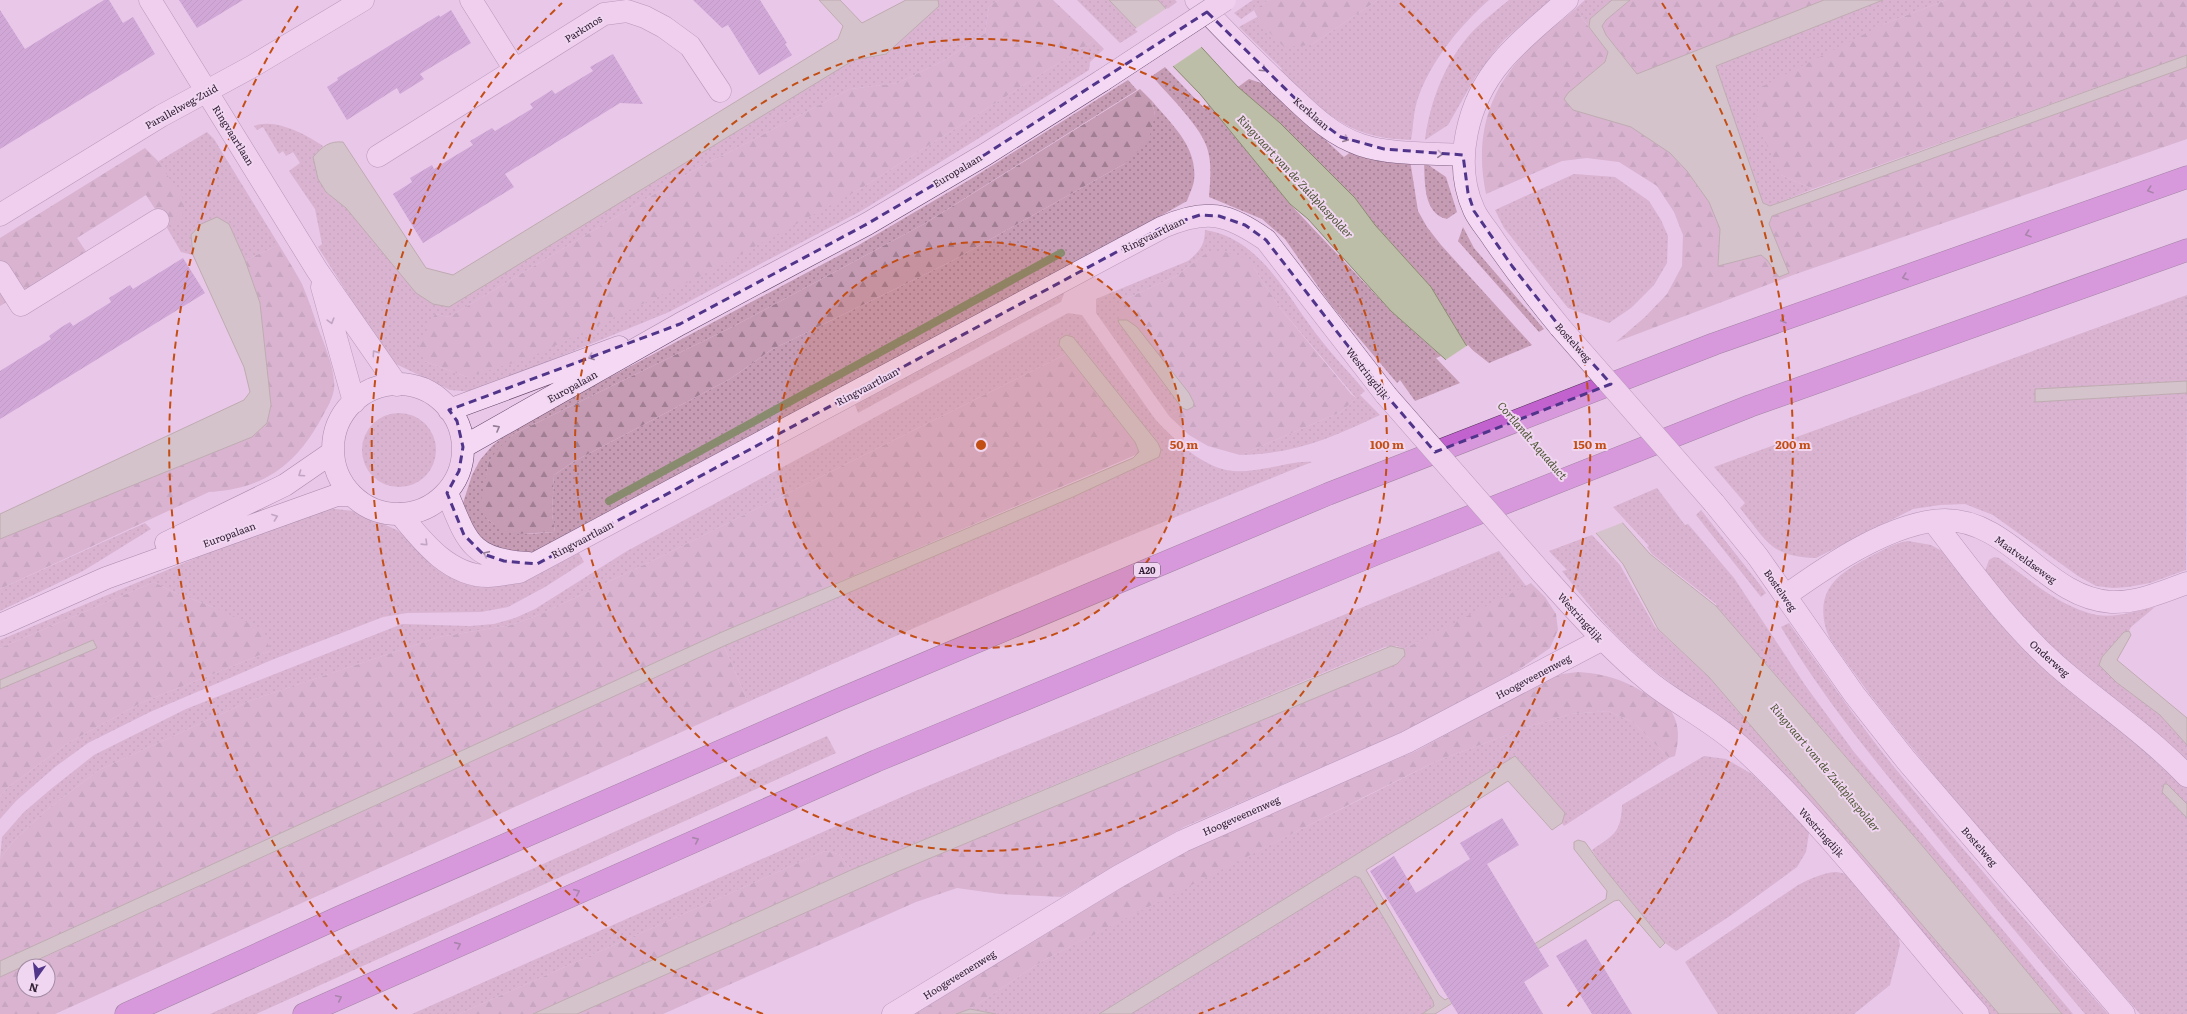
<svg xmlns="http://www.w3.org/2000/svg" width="2187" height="1014" font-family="Literata,serif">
<defs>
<pattern id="grass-dots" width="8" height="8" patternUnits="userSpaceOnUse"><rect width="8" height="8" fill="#c69cb4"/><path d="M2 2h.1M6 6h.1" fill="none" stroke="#a17f93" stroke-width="1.8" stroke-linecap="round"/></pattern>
<pattern id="forest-firs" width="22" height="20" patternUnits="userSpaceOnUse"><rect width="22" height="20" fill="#c69cb4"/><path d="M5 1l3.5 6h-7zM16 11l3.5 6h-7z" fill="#a17f93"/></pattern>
<pattern id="building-hatch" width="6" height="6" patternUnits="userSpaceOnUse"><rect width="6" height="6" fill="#b281c3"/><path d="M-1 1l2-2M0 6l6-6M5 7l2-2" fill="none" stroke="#91699f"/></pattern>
</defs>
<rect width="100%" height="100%" fill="#e9c7e8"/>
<path fill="url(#grass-dots)" d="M938,0H999L989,6L985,33L945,60L898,83L850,89L691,172L449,317L435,314L424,361L467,377L860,189L1095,40L1104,49L1090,62L1089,70L861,211L669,312L473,392L450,390L396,364L387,356L318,247L322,244L315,209L289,171L300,163L293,152L286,156L283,151L279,154L263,127L257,130L254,126C275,118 305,134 323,146L313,157L326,192L346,208L433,304L854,60L886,53Z
M1077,0H1109L1139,31L1120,43Z
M1158,0H1175L1177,2L1166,10Z
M1253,0H1269L1241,19L1234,13Z
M1378,0H1489C1459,26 1424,69 1415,109C1413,119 1413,130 1411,140C1398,139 1385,139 1372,135C1335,126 1307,96 1279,72L1282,69L1239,27L1257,17L1271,34L1311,45Z
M1509,0H1550L1504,40L1493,53L1476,76L1448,125L1425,140C1430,101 1446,59 1474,30C1485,19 1497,10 1509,0Z
M1585,0H1612L1590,19L1589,27L1575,9Z
M1883,0H1946L1884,24L1781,175L1813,189L1770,206L1763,203L1716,66Z
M1165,67L1204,108L1209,105L1290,204L1391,311L1441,356L1436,358L1460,383L1415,401L1400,380L1397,383L1331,305L1285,239L1262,219L1209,197C1210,182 1212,166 1208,151C1203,128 1167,94 1152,76Z
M1249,79L1264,84L1344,157L1352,151L1410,160L1418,211L1427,227L1441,245L1532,345L1489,363L1466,345L1431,287L1375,225L1355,198L1238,87Z
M1128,80L1137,90L924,224L734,326L514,434L489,461L484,489L488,520C514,537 526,534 555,532L552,514L554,475L573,462L730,379L771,350L950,262L1124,164L1155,115L1152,101C1172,125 1198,147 1194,181C1193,187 1189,195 1187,201L1077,263L535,552L518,553L502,551L474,534L462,506L472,475L480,460L492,446L514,428L857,246L969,180Z
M207,132L214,139L279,245L245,260L229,224L191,235L193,255L181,252L166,226L159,161Z
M1424,162L1446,177L1457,212L1447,219C1423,214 1425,182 1424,162Z
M1574,174L1615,177L1649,201L1661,220L1668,236L1667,263L1654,285L1631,308L1609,323L1568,308L1504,228L1495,210Z
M1463,227L1474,248L1544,329L1539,332L1458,241Z
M1205,230C1260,238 1286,295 1317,335C1332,355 1349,372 1365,391L1360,395L1380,415C1331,438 1295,454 1240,455L1341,412L1356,398L1280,308L1254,268L1209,251L1176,276L1119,302V323L1182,408L1169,416L1096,313V299L1188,261C1199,252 1205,245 1205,230Z
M1063,291L1064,294L1061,302L858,413L855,405Z
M2187,295V381L2035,389V402L2187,393L2186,570L2150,583L2128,587L2113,588L2096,586L2078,576L1993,515L1965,504L1940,505L1913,509L1816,558C1770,557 1766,540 1740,508L1745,503L1714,467Z
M1068,313L1082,315L1155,419C1175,440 1202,468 1233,471C1244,472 1256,470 1267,468C1282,466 1297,461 1312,462C1122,537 934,618 748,702L724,646L1073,497L1159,457L1059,345L1066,354L654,560L539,615L511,625L439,637L252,700L99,770L44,812L12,843L0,859L2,837L24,812L51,789L94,755L186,709L402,624L470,626L494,624L515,618L535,609L627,551Z
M362 450a37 37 0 1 1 74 0a37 37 0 1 1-74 0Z
M1657,488L1685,525L1688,524L1734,578L1805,685L1854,752L2073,1014H2062L1925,849L1716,606V604L1652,554L1647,547L1649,546L1613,507Z
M327,508L353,511L397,530L409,541L507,584L528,580L579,553L584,562L545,587L508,607L481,612L407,613L383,617L274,659L150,712L88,743L55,767L16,801L0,819V797L7,788L68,743L141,703L270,651L213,607L171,591L154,582L0,648V640L215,550Z
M1701,510L1761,586L1766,593L1761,597L1696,515Z
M145,523L151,529L83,571L0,611V589Z
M1592,535L1620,565L1655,627L1709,677L1999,1014H1989L1776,766C1733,722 1677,693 1632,651C1606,627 1584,599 1562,571L1567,570L1549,551Z
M1908,541L1931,545L1942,551L2187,786V804L2167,784L2180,810L2187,818V1014H2140C2056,918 1971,823 1892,723C1875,702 1860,681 1844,659C1838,650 1829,640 1826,629C1815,589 1839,573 1871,556C1883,550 1894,543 1908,541Z
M1499,551L1527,587L1404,649L1397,646L1385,647L851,870L839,854L825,851L459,1014H412L913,792Z
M1994,557L1999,558C2029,579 2061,608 2097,615C2116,618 2137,611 2155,607L2131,627L2129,631L2124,632L2102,657L2116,682L2160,715L2187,745V764C2116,703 2041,646 1985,571L1989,560Z
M1789,623C1823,671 1857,721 1894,767C1963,851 2036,932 2108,1014H2085C2030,949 1975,883 1921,817C1871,756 1821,695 1781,627Z
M1608,711L1633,722L1669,758L1564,826L1562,823L1563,819L1515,756L1099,1014H996L970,1009L1044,960L1182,889L1437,761L1534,725L1571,714Z
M827,736L836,753L256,1014H210Z
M1704,756L1726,759L1752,774L1807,828L1809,833L1806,852L1797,867L1730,916L1676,951L1665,943L1600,863L1592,850C1613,835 1621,834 1622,805Z
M1836,872L1847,874L1898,935L1900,945L1890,985L1854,1014H1718L1685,962L1798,885C1810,879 1822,873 1836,872Z
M1355,876L1360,878L1431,995L1434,1006L1422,1014H1131Z"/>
<path fill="url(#forest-firs)" d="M999,0H1053L1095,40L860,189L703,275L529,358L467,377L424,361L419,345L435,314L449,317L691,172L850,89L898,83L945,60L985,33L989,6Z
M1269,0H1378L1311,45L1284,47C1273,36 1260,25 1254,10Z
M1630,0H1824L1637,74L1606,35L1602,26L1606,20Z
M1946,0H2187V55L1813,189L1781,175L1756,122L1761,87L1884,24Z
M1575,9L1608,52L1605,62L1568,93L1564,99L1573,110L1631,127L1670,153L1687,171L1709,202L1720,229L1718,266L1761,255L1767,260L1779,277L1788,273L1769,224L1772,216L2187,67V139L1793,275L1616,342L1645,317L1667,294L1682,266L1683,235L1674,212L1657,186L1619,162L1587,158L1562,161L1486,194C1475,141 1486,94 1524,54C1539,38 1558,24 1575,9Z
M1140,89L1152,101L1155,115L1148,143L1124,164L950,262L771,350L730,379L573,462L554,475L552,514L555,532L514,534L503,530L488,520L483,514L480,505L489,461L497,450L514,434L734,326L924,224Z
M145,148L158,161L185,202L181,221L166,226L146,195L77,238L87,253L0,306V238Z
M279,245C287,258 295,271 302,284C309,300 314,317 320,333C326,349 333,365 334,382C336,394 327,408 321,419C295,466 263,489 209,492L0,589V539L252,437L267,423L271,405L260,303L245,260Z
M1209,251H1222L1244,258L1254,268L1280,308L1351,394L1356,398L1341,412L1240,455L1208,446L1189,435L1169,416L1182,408L1119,323V302L1176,276Z
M1066,354L1135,442L1139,452L1138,454L722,632L0,961V859L12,843L44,812L99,770L252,700L439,637L511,625L539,615L654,560Z
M154,582L171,591L213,607L264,630L270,651L141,703L68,743L7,788L0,797V648Z
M1531,583L1545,597L1556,614L1558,630L1550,648L1517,671L1446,710L1387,739L1184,827L1061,897L1000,894L957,888L916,902L663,1014H577L897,872L1397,664L1405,655L1404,649Z
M724,646L748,702L55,1014H0V977L24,966V990H48V966H25Z
M1578,672C1610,674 1629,682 1656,700C1660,703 1667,706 1671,711C1680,725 1679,740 1675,756L1669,758L1633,722L1608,711L1571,714L1534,725L1437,761L1370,794L1044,960L970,1009L956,1014H915L1183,850L1416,751L1545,681L1562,674Z
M825,851L839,854L851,870L533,1014H459Z"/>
<path fill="#bdbea8" stroke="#898b6f" d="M819,0H840L862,23L906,0H938L939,6L886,54L854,60L449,307L433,304L416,293L346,208L326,192L318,179L313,157C323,146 329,141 343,142L426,268L453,275L838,39L843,26Z
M1109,0H1158L1238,87L1280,123L1355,198L1375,225L1431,287L1466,345L1650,554L1716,606L1925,849L2062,1014H1999L1709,677L1658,629L1623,564L1445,359L1391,311L1308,219L1290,204L1200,94Z
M1612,0H1630L1606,20L1602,26L1606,35L1637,74L1824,0H1883L1716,66L1763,203L1770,206L2187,55V67L1772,216L1769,224L1789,273L1779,277L1767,260L1761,255L1718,266L1720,229L1709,202L1687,171L1670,153L1631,127L1573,110L1564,99L1568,93L1605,62L1608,52L1589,27L1590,19Z
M217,217L229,224L245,260L260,303L271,405L267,423L252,437L0,539V514L244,400L250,392L244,367L193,255L191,235L201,224Z
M1118,320H1127L1137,327L1189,393L1194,403L1193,407L1187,410L1182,408L1119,323Z
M1066,335L1073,337L1158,443L1161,450L1159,457L1073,497L724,646L0,977V961L722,632L1133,458L1139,452L1135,442L1059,345L1060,339Z
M2187,381V393L2035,402V389Z
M2129,631L2131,635L2117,660L2187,718V745L2160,715L2116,682L2099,665L2102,657L2124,632Z
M93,640L97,648L0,689V680Z
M1391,646L1404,649L1405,655L1397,664L897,872L577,1014H533L851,870Z
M1515,756L1565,813L1562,823L1552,830L1508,781L1366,870L1439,995L1445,1000L1606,899L1607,891L1574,849V842L1578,840L1585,842L1600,863L1665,943L1660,948L1619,900L1614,901L1435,1014H1422L1434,1006L1433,1001L1360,878L1355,876L1131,1014H1099Z
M2164,784H2167L2187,804V818L2162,792Z
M970,1009L996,1014H956Z"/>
<path fill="#e9c7e8" d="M1167,8L1203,46L1172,67L1135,29Z
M1468,345L1624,522L1593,534L1444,361Z"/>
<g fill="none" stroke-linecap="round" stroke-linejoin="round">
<path stroke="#898b6f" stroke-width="8" d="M609,501L1061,253"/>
</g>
<path fill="url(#building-hatch)" d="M104,0H109L123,23L133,17L155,54L0,149V10L25,49Z
M179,0H243L197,28Z
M693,0H760L787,43L785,44L792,55L759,75L728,25L722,28Z
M451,10L471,43L420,74L424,79L400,94L397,88L347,120L327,87L338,80L337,78L439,15L440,17Z
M613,54L643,104L620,103L505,174L514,187L423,243L393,194L412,182L410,178L432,165L434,169L453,157L473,145L470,141L492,128L495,131L533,108L530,104L552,90L555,94L593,71L590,67Z
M183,258L205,293L0,419V371L51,339L49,336L60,328L70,322L73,326L111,302L109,298L130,285L133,289Z
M1502,818L1519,845L1487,864L1549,966L1524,982L1543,1014H1458L1370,871L1394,856L1416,893L1470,859L1460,843Z
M1586,939L1632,1014H1592L1556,956Z"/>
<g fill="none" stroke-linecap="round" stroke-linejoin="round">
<defs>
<path id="minor" d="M471,0L515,70
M1196,0C1223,30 1252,58 1281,86C1306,109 1328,134 1361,145C1391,155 1431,153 1463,155
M378,156L604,14L627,11L645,17L664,27L690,46L720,91
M0,215L161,116L253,66L363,0
M0,272L21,305L158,220
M447,493C467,541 470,560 528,563
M400,514C422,541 449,576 488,576C499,576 509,573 519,572L1163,227C1207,208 1227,213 1266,240L1386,395
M1933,521C1971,570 2008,622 2055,664C2098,702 2147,734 2187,776
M1541,572C1576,611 1610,650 1651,683C1680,706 1716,723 1743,749C1829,829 1900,925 1978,1014
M1785,596C1827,566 1892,521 1945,520C2011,520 2046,598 2111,602C2137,603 2163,592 2187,583
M893,1014L1119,876L1183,841L1407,742L1601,640"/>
<path id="tertiary" d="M150,0L317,270L397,385
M322,287L354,402
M1560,327C1537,299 1515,270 1494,240C1488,230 1479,221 1474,210C1452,162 1468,101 1501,62C1520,39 1545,20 1567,0
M1714,503L1758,557L1854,694L1906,760L2124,1014"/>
<path id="secondary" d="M333 449a65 65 0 1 1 130 0a65 65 0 1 1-130 0Z
M449,410L619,347
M463,447L680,324L867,224L986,154L1103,80
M166,543L285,485L333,452
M0,625L106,578L337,495H352"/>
<path id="motorway" d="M126,1014L342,916L838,700L1328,494L1714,344L2187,177
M304,1014L876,761L1378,553L1750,406L2187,250"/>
</defs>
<use href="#minor" stroke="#7d5e83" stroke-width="23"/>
<use href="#tertiary" stroke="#7d5e83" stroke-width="23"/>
<use href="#secondary" stroke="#5e4165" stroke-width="23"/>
<use href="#motorway" stroke="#4b3251" stroke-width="23"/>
<use href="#minor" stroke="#f5d9f4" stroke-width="22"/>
<use href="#tertiary" stroke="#f5d9f4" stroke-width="22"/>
<use href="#secondary" stroke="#f5d9f4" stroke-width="22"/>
<use href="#motorway" stroke="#c262cf" stroke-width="22"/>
<defs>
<path id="minor-bridge" d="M1386,395L1541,572"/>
<path id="tertiary-bridge" d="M1560,327L1714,503"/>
<path id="secondary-bridge" d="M1103,80L1225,0"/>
</defs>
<use href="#minor-bridge" stroke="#7d5e83" stroke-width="23" stroke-linecap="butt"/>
<use href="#tertiary-bridge" stroke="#7d5e83" stroke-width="23" stroke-linecap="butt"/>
<use href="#secondary-bridge" stroke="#5e4165" stroke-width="23" stroke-linecap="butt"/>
<use href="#minor-bridge" stroke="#f5d9f4" stroke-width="22"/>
<use href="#tertiary-bridge" stroke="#f5d9f4" stroke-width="22"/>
<use href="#secondary-bridge" stroke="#f5d9f4" stroke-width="22"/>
</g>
<defs><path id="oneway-chevron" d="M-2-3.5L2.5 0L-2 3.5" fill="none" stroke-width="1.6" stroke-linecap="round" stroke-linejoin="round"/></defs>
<g stroke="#937c94">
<use href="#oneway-chevron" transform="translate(1263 69) rotate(43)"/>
<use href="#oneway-chevron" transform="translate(1346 139) rotate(23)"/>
<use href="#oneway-chevron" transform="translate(1440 154) rotate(4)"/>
<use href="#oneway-chevron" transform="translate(331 321) rotate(74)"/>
<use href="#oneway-chevron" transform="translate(375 353) rotate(-125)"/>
<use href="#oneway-chevron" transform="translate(591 357) rotate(160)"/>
<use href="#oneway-chevron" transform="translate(497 428) rotate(-29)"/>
<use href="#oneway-chevron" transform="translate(301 474) rotate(146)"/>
<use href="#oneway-chevron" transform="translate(275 517) rotate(-20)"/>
<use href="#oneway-chevron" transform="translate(425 543) rotate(44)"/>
<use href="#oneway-chevron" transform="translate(486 554) rotate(-155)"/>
</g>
<g stroke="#5c3463">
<use href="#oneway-chevron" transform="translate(2150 190) rotate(161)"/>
<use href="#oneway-chevron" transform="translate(2028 234) rotate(161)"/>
<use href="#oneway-chevron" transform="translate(1905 277) rotate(161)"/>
<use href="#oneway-chevron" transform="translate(1783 320) rotate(161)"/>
<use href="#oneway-chevron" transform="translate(696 840) rotate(-24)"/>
<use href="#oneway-chevron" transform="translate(577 892) rotate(-24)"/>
<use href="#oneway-chevron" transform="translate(458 945) rotate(-24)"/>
<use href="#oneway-chevron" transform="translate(339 998) rotate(-25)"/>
</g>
<path d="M0 0H2187V1014H0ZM1207,12L1314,117L1341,137L1384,149L1463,155L1468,193L1474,211L1512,266L1560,327L1611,384L1435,452L1386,395L1266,240L1245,225L1219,216L1200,215L1163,227L537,564L504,561L483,554L464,535L447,493L459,471L463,447L457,421L449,410L680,324L867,224L986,154Z" fill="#e9c7e8" fill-opacity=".55" fill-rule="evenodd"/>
<path fill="none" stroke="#50358b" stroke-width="3" stroke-dasharray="8 5" stroke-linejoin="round" d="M1207,12L1314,117L1341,137L1384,149L1463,155L1468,193L1474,211L1512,266L1560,327L1611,384L1435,452L1386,395L1266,240L1245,225L1219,216L1200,215L1163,227L537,564L504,561L483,554L464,535L447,493L459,471L463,447L457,421L449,410L680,324L867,224L986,154Z"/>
<circle cx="981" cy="445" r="203" fill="#c34e14" fill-opacity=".12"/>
<g fill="none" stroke="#c34e14" stroke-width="2" stroke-dasharray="7 5">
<circle cx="981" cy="445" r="203"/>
<circle cx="981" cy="445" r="406"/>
<path d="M763 1014A609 609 0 0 1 562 3M1400 3A609 609 0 0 1 1199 1014"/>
<path d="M397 1009A812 812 0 0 1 300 3M1662 3A812 812 0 0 1 1565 1009"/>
</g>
<g text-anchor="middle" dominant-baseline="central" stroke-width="4" stroke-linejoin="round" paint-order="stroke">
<rect fill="#f1d6f1" stroke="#6b576d" stroke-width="1" x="1134" y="563" width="26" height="14" rx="3"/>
<g font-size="9" font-weight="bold" fill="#312035">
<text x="1147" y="570">A20</text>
</g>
<g font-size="10" fill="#312035" stroke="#f1d6f1">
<text transform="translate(583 28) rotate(-32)">Parkmos</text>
<text transform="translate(181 106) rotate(-29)">Parallelweg-Zuid</text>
<text transform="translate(1312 113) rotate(41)">Kerklaan</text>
<text transform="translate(234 135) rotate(58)">Ringvaartlaan</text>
<text transform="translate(957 170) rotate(-31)">Europalaan</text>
<text transform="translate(1153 234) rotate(-26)">Ringvaartlaan</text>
<text transform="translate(1574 342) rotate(48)">Bostelweg</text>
<text transform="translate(1368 373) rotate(52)">Westringdijk</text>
<text transform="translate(572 386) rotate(-29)">Europalaan</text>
<text transform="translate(867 386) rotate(-28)">Ringvaartlaan</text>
<text transform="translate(229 534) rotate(-20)">Europalaan</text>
<text transform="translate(582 539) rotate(-28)">Ringvaartlaan</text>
<text transform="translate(2026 559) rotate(36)">Maatveldseweg</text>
<text transform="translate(1781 590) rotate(55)">Bostelweg</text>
<text transform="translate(1581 617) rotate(48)">Westringdijk</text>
<text transform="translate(2050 658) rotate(42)">Onderweg</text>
<text transform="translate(1533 676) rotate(-28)">Hoogeveenenweg</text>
<text transform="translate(1241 815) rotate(-24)">Hoogeveenenweg</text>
<text transform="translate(1822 832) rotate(48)">Westringdijk</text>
<text transform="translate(1980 846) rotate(49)">Bostelweg</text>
<text transform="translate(959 974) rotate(-32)">Hoogeveenenweg</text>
</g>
<g font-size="11" font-style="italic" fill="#4a5331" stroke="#f1d6f1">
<text transform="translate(1296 176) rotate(47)">Ringvaart van de Zuidplaspolder</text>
<text transform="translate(1533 440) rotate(49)">Cortlandt Aquaduct</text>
<text transform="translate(1826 767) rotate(50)">Ringvaart van de Zuidplaspolder</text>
</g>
</g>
<circle cx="981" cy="445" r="6" fill="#c34e14" stroke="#f1d6f1" stroke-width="2"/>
<g font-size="12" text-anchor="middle" font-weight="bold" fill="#c34e14" stroke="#f1d6f1" stroke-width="4" stroke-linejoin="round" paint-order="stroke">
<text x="1184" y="449">50 m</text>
<text x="1387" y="449">100 m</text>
<text x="1590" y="449">150 m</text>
<text x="1793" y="449">200 m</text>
</g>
<g transform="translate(36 978) rotate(194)"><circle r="19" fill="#f1d6f1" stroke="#a48da6"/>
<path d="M0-3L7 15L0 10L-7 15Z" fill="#50358b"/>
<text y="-6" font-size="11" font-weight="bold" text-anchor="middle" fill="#312035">N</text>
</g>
</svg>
